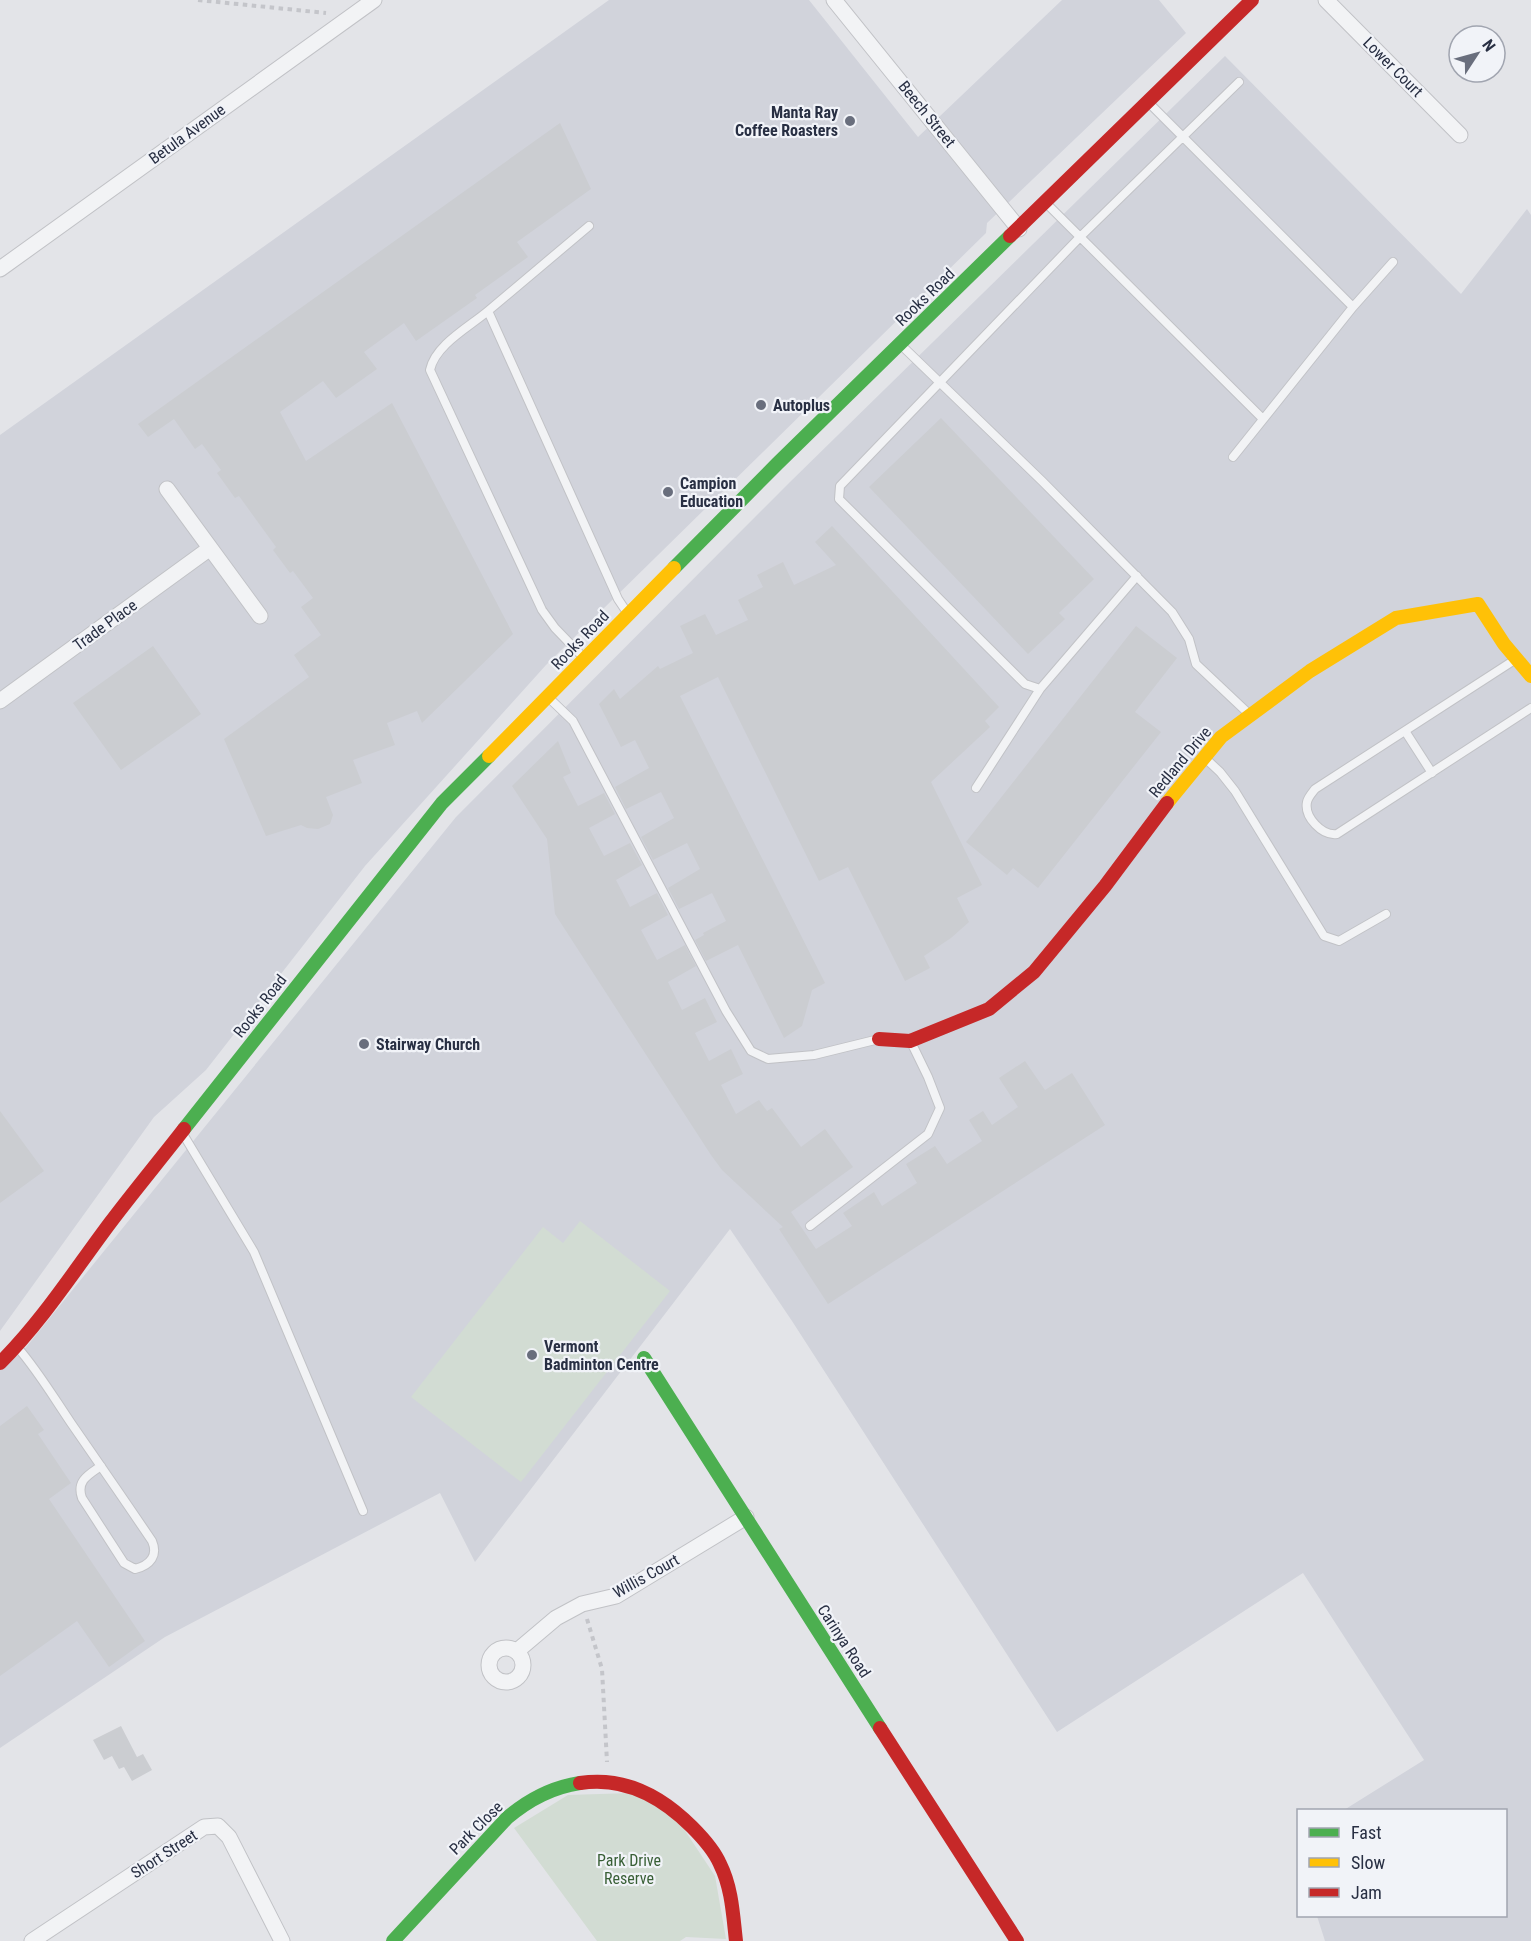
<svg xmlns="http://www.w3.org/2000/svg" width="1531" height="1941" font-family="'Roboto Condensed',sans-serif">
<rect width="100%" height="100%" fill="#e3e4e8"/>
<path fill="#d1d3db" d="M609,0H809L918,137L1062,0H1159L1186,33L987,223L986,233L546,665L365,866L206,1070L154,1117L0,1331V435Z
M1225,56L1461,294L1527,209L1531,215V1941H1325L1317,1916H1506V1810H1344L1424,1760L1303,1573L1057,1732L792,1321L730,1229L475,1562L440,1493L165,1637L0,1748V1370L23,1351L456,817L790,482Z"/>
<path fill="#d2dcd3" d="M580,1221L670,1291L521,1482L411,1397L543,1227L563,1243Z
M631,1793L674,1814L715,1876L726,1939L686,1937L680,1941H597L514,1828L568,1795Z"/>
<path fill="#cbcdd1" d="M560,123L591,189L517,242L528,257L475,295L477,298L416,341L404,323L364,352L377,369L336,398L323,381L280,412L306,461L392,403L513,634L422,723L417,711L387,723L395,745L353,760L362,783L326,797L333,815L330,824L318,829L307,828L301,825L266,836L224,739L309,677L294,655L321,635L301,607L313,598L293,571L290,573L273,550L276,547L239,496L235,498L217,473L221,470L202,444L195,449L174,419L148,437L138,424Z
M941,418L1094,579L1059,613L1065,619L1028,654L869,487Z
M832,526L999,707L985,721L990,727L931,782L982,885L957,898L969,922L951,938L924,956L930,968L905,981L848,867L819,881L718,677L680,696L825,983L812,990L802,1026L784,1038L738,945L706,961L695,940L704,935L703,933L726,921L712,893L679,909L668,888L700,869L687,843L653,860L641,837L674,818L661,792L626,809L615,787L649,768L635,740L621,747L599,704L614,689L620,699L658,666L660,669L693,653L680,626L705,614L716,635L748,620L738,600L763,587L757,575L783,562L794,585L836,565L815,542Z
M1136,626L1177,658L1135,712L1161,732L1038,888L1013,868L1007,875L966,842Z
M153,646L201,714L121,770L73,703Z
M558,741L571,773L563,777L578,806L604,793L615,814L589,828L604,856L630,843L642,865L616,880L630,907L657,893L668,915L641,930L657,960L685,945L696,966L668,982L682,1010L705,998L717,1022L695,1033L709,1061L731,1049L743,1074L721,1085L736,1114L759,1100L767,1111L772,1108L801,1147L825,1129L853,1167L791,1212L816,1249L852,1226L843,1213L874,1192L882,1206L917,1183L906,1164L935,1146L947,1164L982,1141L969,1120L983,1111L992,1125L1018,1107L999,1078L1025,1061L1045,1090L1072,1073L1105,1125L828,1304L779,1229L783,1227L722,1170L711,1155L555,914L547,839L512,786Z
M0,1111L44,1171L0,1203Z
M27,1406L44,1430L38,1434L71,1483L49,1499L145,1641L109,1667L77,1621L0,1676V1426Z
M121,1726L137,1757L143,1754L152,1770L132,1781L124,1767L119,1769L112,1756L104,1760L93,1740Z"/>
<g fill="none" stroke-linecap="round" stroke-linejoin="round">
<defs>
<path id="lane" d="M1149,103L1353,307L1233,457
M1047,204L1263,419
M1353,307L1393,262
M488,311L589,226
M900,344L1042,481L1172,612L1189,639L1196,664L1249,714
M1137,576L1040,689L1025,684L839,499L840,486L1080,237L1239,82
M583,657L555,628L542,610L430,370C435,345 469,327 488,311L618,599L628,614
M1516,659L1315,789C1312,793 1308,797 1307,802C1304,817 1322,836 1337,834L1531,708
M549,698L573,721L726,1011L751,1051L768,1059L814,1055L879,1039
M1405,731L1432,773
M1205,758L1220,772L1235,791L1324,936L1339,941L1386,914
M976,788L1040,689
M183,1134L254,1252L363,1511
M810,1226L928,1134L940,1108L928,1077L911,1042
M18,1348C38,1371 54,1398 71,1423C98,1462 125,1501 152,1541C158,1555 151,1565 135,1569L124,1563L82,1498C76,1481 88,1475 101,1466"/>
<path id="street" d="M834,0L1019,229
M1326,0L1460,135
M0,269L374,0
M167,489L260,616
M0,701L209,549
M489 1665a17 17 0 1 1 34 0a17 17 0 1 1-34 0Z
M517,1651L556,1618L582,1604L616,1596L746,1517
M32,1941L204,1827L218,1826L229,1837L282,1941"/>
</defs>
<use href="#lane" stroke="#c1c2c6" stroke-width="10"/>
<use href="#street" stroke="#c1c2c6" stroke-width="17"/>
<path stroke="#c4c5ca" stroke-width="4" stroke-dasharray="4.5 4.5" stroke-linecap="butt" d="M198,0L326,13
M587,1619L602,1669L607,1762"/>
<use href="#lane" stroke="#f2f3f5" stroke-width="8"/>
<use href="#street" stroke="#f2f3f5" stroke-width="15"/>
<path stroke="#4caf50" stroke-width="14" d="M674,568L777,464L1010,236
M184,1129L442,803L489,756
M644,1358L880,1728
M393,1941L507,1818C528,1800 553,1787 580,1783"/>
<path stroke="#ffc107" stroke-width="14" d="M489,756L674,568
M1167,803L1221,737L1310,671L1396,618L1478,604L1504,644L1531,676"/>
<path stroke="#c62828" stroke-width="14" d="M1010,236L1252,0
M879,1039L910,1041L989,1009L1034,972L1105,886L1167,803
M0,1363C43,1320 74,1271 110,1223C134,1191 160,1160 184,1129
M880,1728L1017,1941
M580,1783C625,1776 662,1797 692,1827C703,1838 714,1850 720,1864C732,1888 733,1915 736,1941"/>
</g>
<g fill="#696e7d" stroke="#f1f3f8" stroke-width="2">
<circle cx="850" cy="121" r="6"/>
<circle cx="761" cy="405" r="6"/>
<circle cx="668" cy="492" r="6"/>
<circle cx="364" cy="1044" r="6"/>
<circle cx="532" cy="1355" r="6"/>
</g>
<g text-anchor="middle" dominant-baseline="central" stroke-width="4.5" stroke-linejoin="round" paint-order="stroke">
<g font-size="16" fill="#282f43" stroke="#f1f3f8">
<text transform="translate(1393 67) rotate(45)">Lower Court</text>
<text transform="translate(927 114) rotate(51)">Beech Street</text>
<text transform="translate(187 134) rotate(-36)">Betula Avenue</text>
<text transform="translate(925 297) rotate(-44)">Rooks Road</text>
<text transform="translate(105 625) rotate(-36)">Trade Place</text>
<text transform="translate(580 640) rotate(-46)">Rooks Road</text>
<text transform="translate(1180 762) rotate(-50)">Redland Drive</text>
<text transform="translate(260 1006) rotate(-52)">Rooks Road</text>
<text transform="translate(646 1576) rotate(-29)">Willis Court</text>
<text transform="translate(844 1641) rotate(57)">Carinya Road</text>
<text transform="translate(476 1828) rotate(-45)">Park Close</text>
<text transform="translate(164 1854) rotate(-33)">Short Street</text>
</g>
<g font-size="16" font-weight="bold" fill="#282f43" stroke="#f1f3f8" text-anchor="start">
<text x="838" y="112" text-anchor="end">Manta Ray<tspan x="838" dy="18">Coffee Roasters</tspan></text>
<text x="773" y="405">Autoplus</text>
<text x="680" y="483">Campion<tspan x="680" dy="18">Education</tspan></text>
<text x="376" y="1044">Stairway Church</text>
<text x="544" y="1346">Vermont<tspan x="544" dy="18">Badminton Centre</tspan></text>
</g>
<g font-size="16" fill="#385f35" stroke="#f1f3f8">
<text x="629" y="1860">Park Drive<tspan x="629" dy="18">Reserve</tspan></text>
</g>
</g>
<rect x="1297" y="1809" width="210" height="108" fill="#f1f3f8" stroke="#a1a5b0" stroke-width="1.5"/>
<rect x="1309" y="1828" width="30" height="9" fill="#4caf50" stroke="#a1a5b0" stroke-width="1.5"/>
<text x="1351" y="1839" font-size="18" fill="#282f43">Fast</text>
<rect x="1309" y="1858" width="30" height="9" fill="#ffc107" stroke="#a1a5b0" stroke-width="1.5"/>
<text x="1351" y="1869" font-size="18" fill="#282f43">Slow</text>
<rect x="1309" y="1888" width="30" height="9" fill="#c62828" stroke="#a1a5b0" stroke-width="1.5"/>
<text x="1351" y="1899" font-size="18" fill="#282f43">Jam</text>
<g transform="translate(1477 54) rotate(54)"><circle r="28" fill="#f1f3f8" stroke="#a1a5b0" stroke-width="1.5"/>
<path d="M0-4.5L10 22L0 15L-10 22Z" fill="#696e7d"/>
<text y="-9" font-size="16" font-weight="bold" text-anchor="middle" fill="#282f43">N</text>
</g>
</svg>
